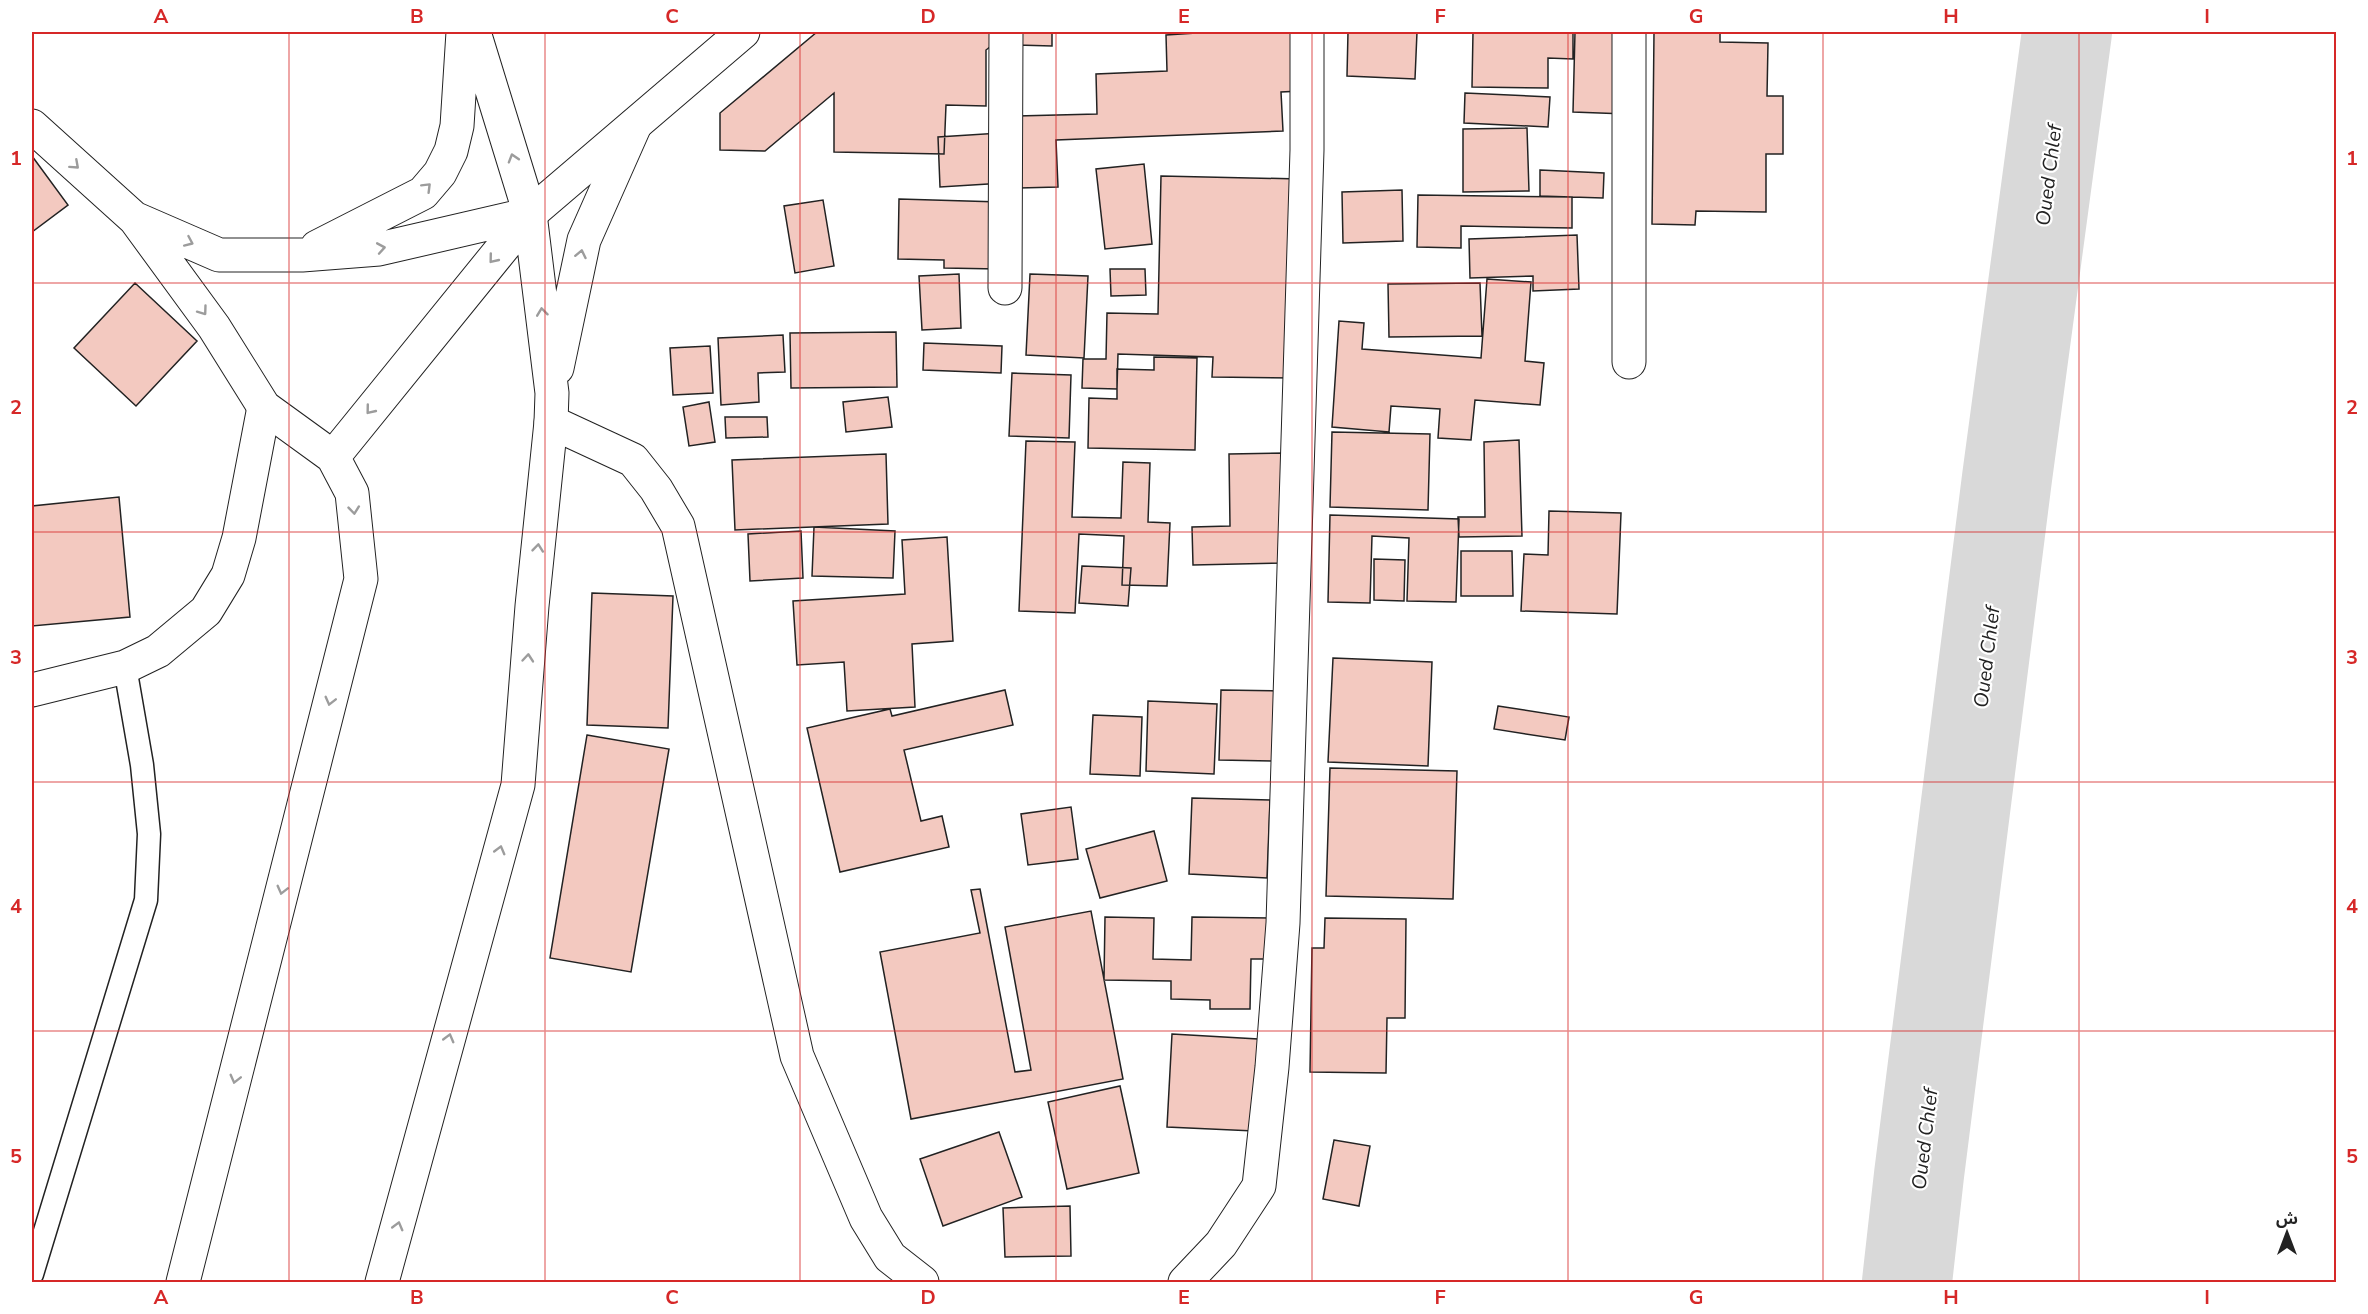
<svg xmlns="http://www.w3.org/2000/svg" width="2368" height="1314" font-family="'Nunito Sans','Noto Sans Arabic',sans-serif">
<rect width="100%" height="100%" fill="#fff"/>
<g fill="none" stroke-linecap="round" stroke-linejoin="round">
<path stroke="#d9d9d9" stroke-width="90" d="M1907,1282L1919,1175L2007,478L2067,32"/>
</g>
<path fill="#f3c9c0" stroke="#222" stroke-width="1.5" d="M817,32H1009L986,50V106L946,105L944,154L834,152V93L765,151L720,150V113Z
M1022,32H1052V46L1017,45Z
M1212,32H1305L1301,91L1281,92L1283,131L1056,140L1058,187L1019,188L1017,116L1097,114L1096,74L1167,71L1166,35Z
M1348,32H1417L1415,79L1347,76Z
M1473,32H1573V59L1548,58V88L1472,87Z
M1575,32L1629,33L1626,114L1573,112Z
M1654,32H1720V42L1768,43L1767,96H1783V154H1766V212L1696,211L1695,225L1652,224Z
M1465,93L1550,97L1548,127L1464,123Z
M1527,128L1529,191L1463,192V129Z
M1000,133L1004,183L940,187L938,137Z
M32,156L68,205L32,232Z
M1144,164L1152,244L1105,249L1096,169Z
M1540,170L1604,173L1603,198L1540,196Z
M1161,176L1299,179L1295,378L1212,377L1213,357L1118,354L1117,389L1082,388L1083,359H1106L1107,313L1158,314Z
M1402,190L1403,241L1343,243L1342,192Z
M1418,195L1572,197V228L1461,226V248L1417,247Z
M899,199L1000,202L998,269L944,268V260L898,259Z
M823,200L834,266L795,273L784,206Z
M1577,235L1579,289L1533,291V276L1470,278L1469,239Z
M1110,269H1145L1146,295L1111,296Z
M959,274L961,328L922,330L919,276Z
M1030,274L1088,276L1084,358L1026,355Z
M1487,279L1531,282L1525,361L1544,363L1540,405L1475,400L1471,440L1438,438L1440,409L1391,406L1389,432L1332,427L1339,321L1364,323L1362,349L1481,358Z
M135,283L197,341L136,406L74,348Z
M1480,283L1482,336L1389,337L1388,284Z
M896,332L897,387L791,388L790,333Z
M783,335L785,372L758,373L759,402L721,405L718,338Z
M924,343L1002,346L1001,373L923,370Z
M710,346L713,393L673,395L670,348Z
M1154,357L1197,358L1195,450L1088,448L1089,398L1117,399V369L1154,370Z
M1012,373L1071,375L1069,438L1009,436Z
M888,397L892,427L846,432L843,402Z
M709,402L715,442L689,446L683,407Z
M725,417H767L768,437L726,438Z
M1332,432L1430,434L1428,510L1330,507Z
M1519,440L1522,536L1459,537L1458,517H1485L1484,442Z
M1026,441L1075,442L1072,517L1121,518L1123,462L1150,463L1148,522L1170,523L1167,586L1122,585L1124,536L1079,534L1075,613L1019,611Z
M1285,453L1287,563L1193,565L1192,527L1230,526L1229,454Z
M886,454L888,524L735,530L732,460Z
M119,497L130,617L32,626V506Z
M1549,511L1621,513L1617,614L1521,611L1524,554L1548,555Z
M1330,515L1459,519L1456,602L1407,601L1409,538L1372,536L1370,603L1328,602Z
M814,527L895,531L893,578L812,576Z
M801,531L803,578L750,581L748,534Z
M947,537L953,641L912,644L915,707L847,711L844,662L797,665L793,601L905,594L902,540Z
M1461,551H1512L1513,596H1461Z
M1374,559L1405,560L1404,601L1374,600Z
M1082,566L1131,568L1128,606L1079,603Z
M592,593L673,596L668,728L587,725Z
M1333,658L1432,662L1428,766L1328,762Z
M1005,690L1013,725L904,750L921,821L942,816L949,847L840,872L807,728L890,709L892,716Z
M1221,690L1280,691L1279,761L1219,760Z
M1148,701L1217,704L1214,774L1146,771Z
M1498,706L1569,717L1565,740L1494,729Z
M1093,715L1142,717L1140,776L1090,774Z
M587,735L669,749L631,972L550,958Z
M1330,768L1457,771L1453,899L1326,896Z
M1192,798L1270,800L1267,878L1189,874Z
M1071,807L1078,859L1028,865L1021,814Z
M1154,831L1167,881L1100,898L1086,849Z
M980,889L1015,1072L1031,1070L1005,927L1091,911L1123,1079L911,1119L880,952L980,933L971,890Z
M1105,917L1154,918L1153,959L1191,960L1192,917L1270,918L1269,959H1251L1250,1009H1210V1000L1171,999V981L1104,980Z
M1325,918L1406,919L1405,1018H1387L1386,1073L1310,1072L1312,948H1324Z
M1172,1034L1258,1039L1254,1131L1167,1127Z
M1120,1086L1139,1173L1067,1189L1048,1102Z
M999,1132L1022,1197L943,1226L920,1159Z
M1334,1140L1370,1146L1359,1206L1323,1199Z
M1070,1206L1071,1256L1005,1257L1003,1208Z"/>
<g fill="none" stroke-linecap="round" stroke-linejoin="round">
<defs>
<path id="lane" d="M32,1274L146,900L149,834L142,765L125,667"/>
<path id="street" d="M1005,288L1006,32
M1629,362V32
M551,422L633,460L656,489L678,526L797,1056L866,1218L890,1257L922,1282
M32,690L125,667L158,651L206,611L228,575L239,538L264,407
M1185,1282L1221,1244L1259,1186L1272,1067L1283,923L1307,150V32"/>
<path id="secondary" d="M530,214L743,32"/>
<path id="highway" d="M32,126L135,219L214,327L264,407L333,457L352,493L361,579L183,1282
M136,219L219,255H302L379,249L530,214
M317,247L423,193L440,173L451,151L457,126L463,32
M557,368L584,240L635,125
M333,457L530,214
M382,1282L518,785L532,606L551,422L552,393L530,214L474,32"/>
</defs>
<use href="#lane" stroke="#222" stroke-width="25"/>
<use href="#street" stroke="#222" stroke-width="35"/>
<use href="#secondary" stroke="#222" stroke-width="35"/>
<use href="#highway" stroke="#222" stroke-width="35"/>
<use href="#lane" stroke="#fff" stroke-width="22"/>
<use href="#street" stroke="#fff" stroke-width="33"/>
<use href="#secondary" stroke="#fff" stroke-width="33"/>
<use href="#highway" stroke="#fff" stroke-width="33"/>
</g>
<defs><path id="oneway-chevron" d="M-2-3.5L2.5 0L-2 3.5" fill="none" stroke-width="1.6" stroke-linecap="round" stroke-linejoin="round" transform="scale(1.5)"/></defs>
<g stroke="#9c9c9c">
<use href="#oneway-chevron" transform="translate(513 158) rotate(-107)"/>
<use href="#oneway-chevron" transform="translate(75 165) rotate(42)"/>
<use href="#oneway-chevron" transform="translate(427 187) rotate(-45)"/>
<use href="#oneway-chevron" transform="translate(189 242) rotate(24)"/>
<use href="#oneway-chevron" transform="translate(381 248) rotate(-10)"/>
<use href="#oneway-chevron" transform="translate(581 254) rotate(-78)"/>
<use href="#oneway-chevron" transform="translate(493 259) rotate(129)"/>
<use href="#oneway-chevron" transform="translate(203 311) rotate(54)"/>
<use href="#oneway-chevron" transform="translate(542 312) rotate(-97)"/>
<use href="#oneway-chevron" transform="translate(370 410) rotate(129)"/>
<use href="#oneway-chevron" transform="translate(354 510) rotate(84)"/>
<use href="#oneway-chevron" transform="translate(538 548) rotate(-84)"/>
<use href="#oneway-chevron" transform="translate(528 658) rotate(-85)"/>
<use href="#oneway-chevron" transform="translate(330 701) rotate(104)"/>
<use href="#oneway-chevron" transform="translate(500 850) rotate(-75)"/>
<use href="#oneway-chevron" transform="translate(282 890) rotate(104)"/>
<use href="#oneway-chevron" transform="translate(449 1038) rotate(-75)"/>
<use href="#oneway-chevron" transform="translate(235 1079) rotate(104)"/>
<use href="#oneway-chevron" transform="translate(398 1226) rotate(-75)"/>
</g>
<path fill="none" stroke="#d62828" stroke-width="1.5" stroke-opacity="0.55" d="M289,32V1282M545,32V1282M800,32V1282M1056,32V1282M1312,32V1282M1568,32V1282M1823,32V1282M2079,32V1282M32,283H2336M32,532H2336M32,782H2336M32,1031H2336"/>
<g text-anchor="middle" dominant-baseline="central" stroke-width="4.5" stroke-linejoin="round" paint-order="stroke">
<g font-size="20" font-style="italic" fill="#222" stroke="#fff">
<text transform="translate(2049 175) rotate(-83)">Oued Chlef</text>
<text transform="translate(1987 657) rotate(-83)">Oued Chlef</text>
<text transform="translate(1925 1139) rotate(-83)">Oued Chlef</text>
</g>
</g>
<rect width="2368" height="1314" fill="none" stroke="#ffffff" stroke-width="66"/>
<g transform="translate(2287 1233)" stroke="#ffffff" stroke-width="4.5" paint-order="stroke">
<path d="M0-4.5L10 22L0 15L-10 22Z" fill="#222222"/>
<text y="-9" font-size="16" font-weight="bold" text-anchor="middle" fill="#222222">ش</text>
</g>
<rect x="33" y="33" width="2302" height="1248" fill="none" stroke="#d62828" stroke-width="2"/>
<g font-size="20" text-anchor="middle" font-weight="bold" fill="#d62828">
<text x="161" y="23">A</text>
<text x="417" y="23">B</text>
<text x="672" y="23">C</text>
<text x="928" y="23">D</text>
<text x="1184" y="23">E</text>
<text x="1440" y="23">F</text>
<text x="1696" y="23">G</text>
<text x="1951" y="23">H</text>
<text x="2207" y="23">I</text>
<text x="16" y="165">1</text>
<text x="2352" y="165">1</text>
<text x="16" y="414">2</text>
<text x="2352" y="414">2</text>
<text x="16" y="664">3</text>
<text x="2352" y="664">3</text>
<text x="16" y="913">4</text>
<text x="2352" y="913">4</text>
<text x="16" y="1163">5</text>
<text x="2352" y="1163">5</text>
<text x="161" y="1304">A</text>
<text x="417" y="1304">B</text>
<text x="672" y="1304">C</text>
<text x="928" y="1304">D</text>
<text x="1184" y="1304">E</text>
<text x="1440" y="1304">F</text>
<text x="1696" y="1304">G</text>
<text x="1951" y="1304">H</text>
<text x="2207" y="1304">I</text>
</g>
</svg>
